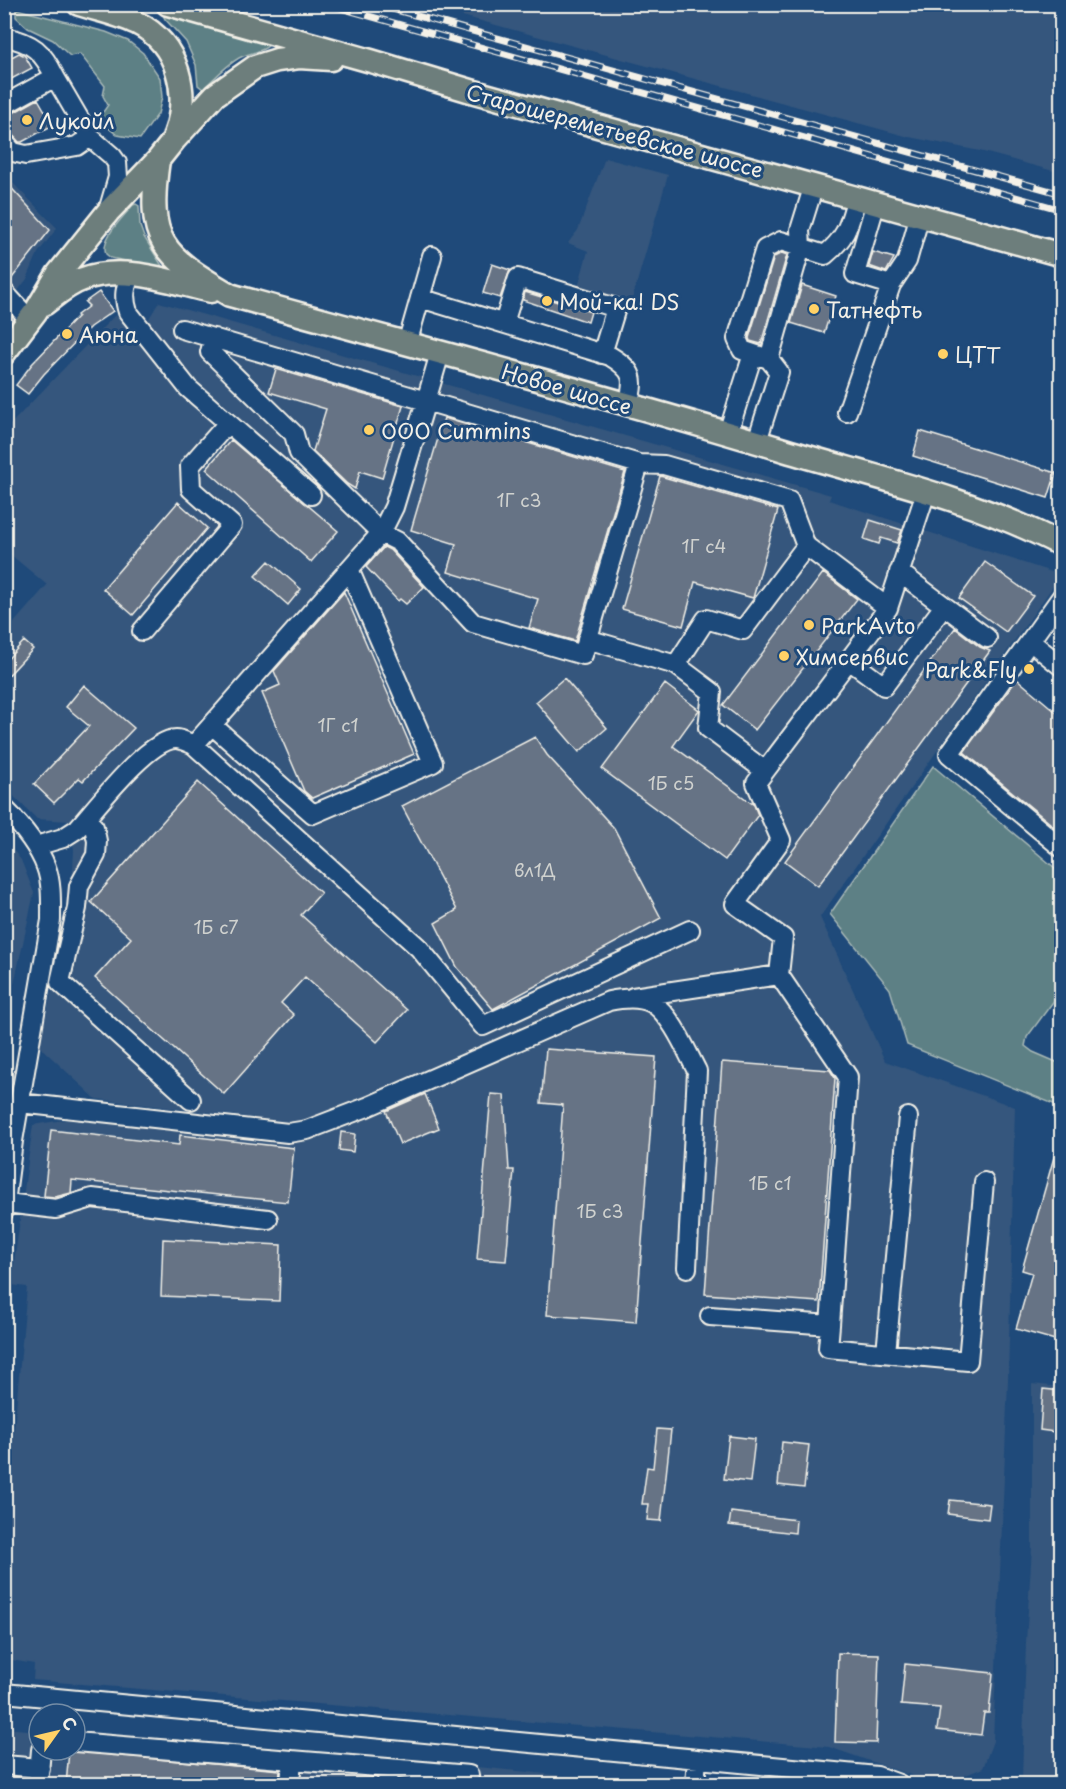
<svg xmlns="http://www.w3.org/2000/svg" width="1066" height="1789" font-family="'Playpen Sans',sans-serif">
<rect width="100%" height="100%" fill="#1f4a7a"/>
<filter id="ink" filterUnits="userSpaceOnUse"><feTurbulence type="fractalNoise" baseFrequency=".0167" numOctaves="2"/><feDisplacementMap in="SourceGraphic" scale="12" xChannelSelector="R" yChannelSelector="G"/><feConvolveMatrix kernelMatrix="1 2 1 2 8 2 1 2 1" color-interpolation-filters="sRGB"/></filter>
<g filter="url(#ink)">
<path fill="#34567d" d="M422,5H1061V173L980,151L909,137Z
M605,158L668,175L631,303L578,287L588,251L568,243L578,230Z
M5,175L57,228L38,253L27,279L5,307Z
M159,302L831,495L829,500L1061,575L820,917L885,1061L1015,1107L1008,1381L993,1741L983,1768L951,1781L919,1778L829,1747L33,1680L34,1664L11,1660L5,1656V1530L27,1287L11,1285L33,1125L68,1119L304,1141V1124L96,1099L39,1046L71,906L74,850L69,821L37,819L5,788V633L47,585L5,550V430L115,315L136,332L148,320Z
M5,840L21,860L34,893L14,984H5Z
M1032,1384L1061,1387V1784H1024L1022,1780L1026,1642L1032,1547Z
M4,1728L39,1731V1750H75V1734L488,1768L640,1784H5Z"/>
<path fill="#5d8085" stroke="#a8b8b6" stroke-width="1.5" d="M16,9L106,32L128,41L143,53L160,78L162,97L158,114L140,139L117,135L98,119L108,105L103,96L105,86L80,54L70,56L53,40L28,28L16,17Z
M165,14L269,42V45C263,52 248,53 239,58C225,66 215,78 203,89L198,85L196,65L186,42L165,19L163,15Z
M136,204L139,206L140,226L144,237L164,269L111,258L106,254C100,238 123,218 133,205Z
M933,766L1061,873V991L1027,1037L1025,1046L1033,1052L1061,1064V1107L907,1045L890,989L830,914Z"/>
<path fill="#667385" stroke="#f4f1e8" stroke-width="1.5" d="M19,53L25,56L32,68L4,83V61Z
M38,99L53,125L22,142H19L11,133L4,122V118Z
M4,180L50,230L9,282L4,281Z
M873,252L894,258L886,272L869,266Z
M782,253L787,255L761,344L750,341L749,338L774,257Z
M492,264L510,270L500,298L483,293Z
M802,285L836,296L824,333L791,323Z
M99,292L113,311L90,327L44,374L28,394L16,385L32,364L78,316L77,315L89,306L85,302Z
M525,292L591,312L588,322L523,300Z
M276,369L403,406L382,478L360,471L355,489L347,484L313,451L326,409L269,392Z
M444,418L625,472L575,641L529,628L538,599L448,572L456,544L411,530Z
M920,431L1056,473L1048,498L913,456Z
M231,440L338,531L311,562L206,469Z
M660,476L778,510L753,598L695,582L683,626L622,609Z
M178,502L207,528L133,615L103,589Z
M870,520L902,530L897,543L881,538L879,544L864,539Z
M384,547L390,550L424,587L406,604L400,599L398,601L366,567Z
M269,561L301,589L288,605L255,576Z
M985,562L1033,596L1006,632L959,598Z
M823,573L857,599L755,730L723,705Z
M344,592L414,754L312,798L304,791L262,693L280,685L274,671Z
M955,628L980,647L990,651L818,886L785,861Z
M24,641L33,649L4,680V663Z
M564,678L607,728L579,752L536,702Z
M1017,679L1062,717V833L964,752Z
M665,684L699,710L673,746L754,805L758,815L725,860L602,769Z
M84,685L134,728L83,781L79,778L54,803L34,784L89,726L66,707Z
M535,737L547,755L614,828L661,918L493,1009L457,967L435,923L457,910L402,806Z
M198,782L321,893L301,915L407,1010L377,1042L305,977L281,1003L294,1015L224,1094L95,978L131,938L91,902Z
M546,1049L656,1057L636,1322L547,1315L563,1105L541,1103Z
M722,1062L830,1070L835,1078L819,1302L705,1294Z
M425,1094L439,1128L400,1144L386,1111Z
M491,1094L504,1095L509,1170H514L506,1261L477,1259Z
M51,1130L179,1145L180,1135L294,1148L288,1202L72,1180L71,1193L55,1197L44,1196Z
M341,1132L355,1134L353,1152L339,1150Z
M1058,1143L1062,1144V1342L1016,1329L1032,1273L1022,1270Z
M163,1239L281,1245L279,1301L161,1296Z
M1043,1389L1062,1391V1433L1040,1430Z
M657,1429L671,1430L661,1521L647,1520L649,1504H642L647,1467L653,1468Z
M729,1436L755,1439L750,1482L724,1479Z
M782,1442L809,1445L804,1488L778,1485Z
M950,1500L990,1504L988,1519L948,1514Z
M731,1512L796,1520L795,1533L729,1525Z
M838,1653L879,1654L876,1743L835,1742Z
M905,1664L993,1673L989,1713H984L981,1735L937,1730L940,1708L901,1705Z
M69,1751L280,1770L279,1785H66Z"/>
<g fill="none" stroke-linecap="round" stroke-linejoin="round">
<defs>
<path id="minor" d="M4,37C33,42 43,52 55,77
M4,105L55,77L90,137L112,156L117,163L118,177L108,211
M4,142L13,152L26,155L77,146L90,137
M876,202L855,274L891,285
M131,273C125,288 123,297 128,312L188,388L311,495
M4,292L29,319
M420,298L610,356C635,371 635,379 628,405
M504,323L518,278L616,308L602,354
M182,329L426,401L394,507L381,533L194,745
M214,338L210,352L294,434L299,453L381,533L397,541L473,623L583,655L639,464L426,401L440,353
M407,344L432,256
M769,359L801,247L800,230L814,185
M847,412L891,285L907,261L920,215
M728,433L753,354
M757,441L779,372L769,359L742,350L737,339L765,249L781,241L825,255C848,236 849,224 857,197
M639,464L664,465L789,501L806,546
M899,572L987,638
M1062,596L1030,641L1062,667
M888,608L926,492
M142,631L232,525L191,489L190,466L228,423
M587,639L676,665L706,619L743,630L806,546L888,608L756,783L781,840L735,904L783,938L779,975
M1030,641L949,754L1062,848
M849,660L884,686L944,606
M676,665L712,692L708,728L765,771
M212,725L313,814L433,763L349,569
M4,808C21,825 38,845 46,867C52,883 51,903 51,920L13,1141L4,1211
M86,819L94,827L97,841L96,855L79,886L77,908L60,982L191,1100
M36,846L63,838L77,829C96,808 148,739 176,739C182,739 189,743 194,745L419,948L483,1026L690,930
M633,997L779,975L848,1077L830,1325L710,1316
M20,1103L288,1133L307,1130L367,1107L609,1001C623,998 639,996 652,1003C671,1014 687,1052 697,1071L687,1268
M6,1203L56,1209L92,1198L268,1219
M830,1325L828,1348L968,1361L984,1182
M886,1353L908,1117
M4,1693L877,1776L899,1784
M75,1742L388,1768L387,1784
M4,1765L40,1768
M388,1768L469,1775L468,1784
M38,1784L41,1750
M290,1784L292,1760
M695,1784L697,1759"/>
<path id="major" d="M79,4C98,10 119,14 137,23C179,44 190,94 175,135
M168,4L371,61L471,91L1062,255
M158,160C146,242 162,255 230,295C414,346 600,394 784,450C877,478 974,499 1062,545
M44,304C56,295 68,284 83,279C124,264 170,282 211,291
M4,353L36,311L58,274L108,212L158,160L174,140L215,95L255,67L277,60L299,57L331,59"/>
</defs>
<use href="#minor" stroke="#f4f1e8" stroke-width="22"/>
<use href="#major" stroke="#f4f1e8" stroke-width="27"/>
<use href="#minor" stroke="#1f4a7a" stroke-width="18"/>
<use href="#major" stroke="#6d7e7c" stroke-width="22"/>
<defs>
<path id="rail" d="M326,4L1062,210
M374,4L1062,194"/>
</defs>
<use href="#rail" stroke="#f4f1e8" stroke-width="7"/>
<use href="#rail" stroke="#1f4a7a" stroke-width="4.5" stroke-dasharray="14" stroke-linecap="butt"/>
</g>
</g>
<g fill="#ffd166" stroke="#1f4a7a" stroke-width="2">
<circle cx="27" cy="120" r="6"/>
<circle cx="547" cy="301" r="6"/>
<circle cx="814" cy="309" r="6"/>
<circle cx="67" cy="334" r="6"/>
<circle cx="943" cy="354" r="6"/>
<circle cx="369" cy="430" r="6"/>
<circle cx="809" cy="625" r="6"/>
<circle cx="784" cy="656" r="6"/>
<circle cx="1029" cy="669" r="6"/>
</g>
<g text-anchor="middle" dominant-baseline="central" stroke-width="6" stroke-linejoin="round" paint-order="stroke">
<g font-size="18" fill="#d0d2cf">
<text x="519" y="499">1Г с3</text>
<text x="704" y="545">1Г с4</text>
<text x="338" y="724">1Г с1</text>
<text x="671" y="782">1Б с5</text>
<text x="535" y="869">вл1Д</text>
<text x="216" y="926">1Б с7</text>
<text x="770" y="1182">1Б с1</text>
<text x="600" y="1210">1Б с3</text>
</g>
<g font-size="21" fill="#f4f1e8" stroke="#1f4a7a" text-anchor="start">
<text x="39" y="120">Лукойл</text>
<text x="559" y="301">Мой-ка! DS</text>
<text x="826" y="309">Татнефть</text>
<text x="79" y="334">Аюна</text>
<text x="955" y="354">ЦТТ</text>
<text x="381" y="430">OOO Cummins</text>
<text x="821" y="625">ParkAvto</text>
<text x="796" y="656">Химсервис</text>
<text x="1017" y="669" text-anchor="end">Park&amp;Fly</text>
</g>
<g font-size="21" fill="#f4f1e8" stroke="#1f4a7a">
<text transform="translate(615 130) rotate(15)">Старошереметьевское шоссе</text>
<text transform="translate(567 388) rotate(16)">Новое шоссе</text>
</g>
</g>
<rect width="1066" height="1789" fill="none" stroke="#1f4a7a" stroke-width="24"/>
<rect x="12" y="12" width="1042" height="1765" fill="none" stroke="#f4f1e8" stroke-width="2" filter="url(#ink)"/>
<g transform="translate(57 1732) rotate(56)"><circle r="28" fill="#1f4a7a" stroke="#748da6" stroke-width="1.5"/>
<path d="M0-4.5L10 22L0 15L-10 22Z" fill="#ffd166"/>
<text y="-9" font-size="16" font-weight="bold" text-anchor="middle" fill="#f4f1e8">С</text>
</g>
</svg>
